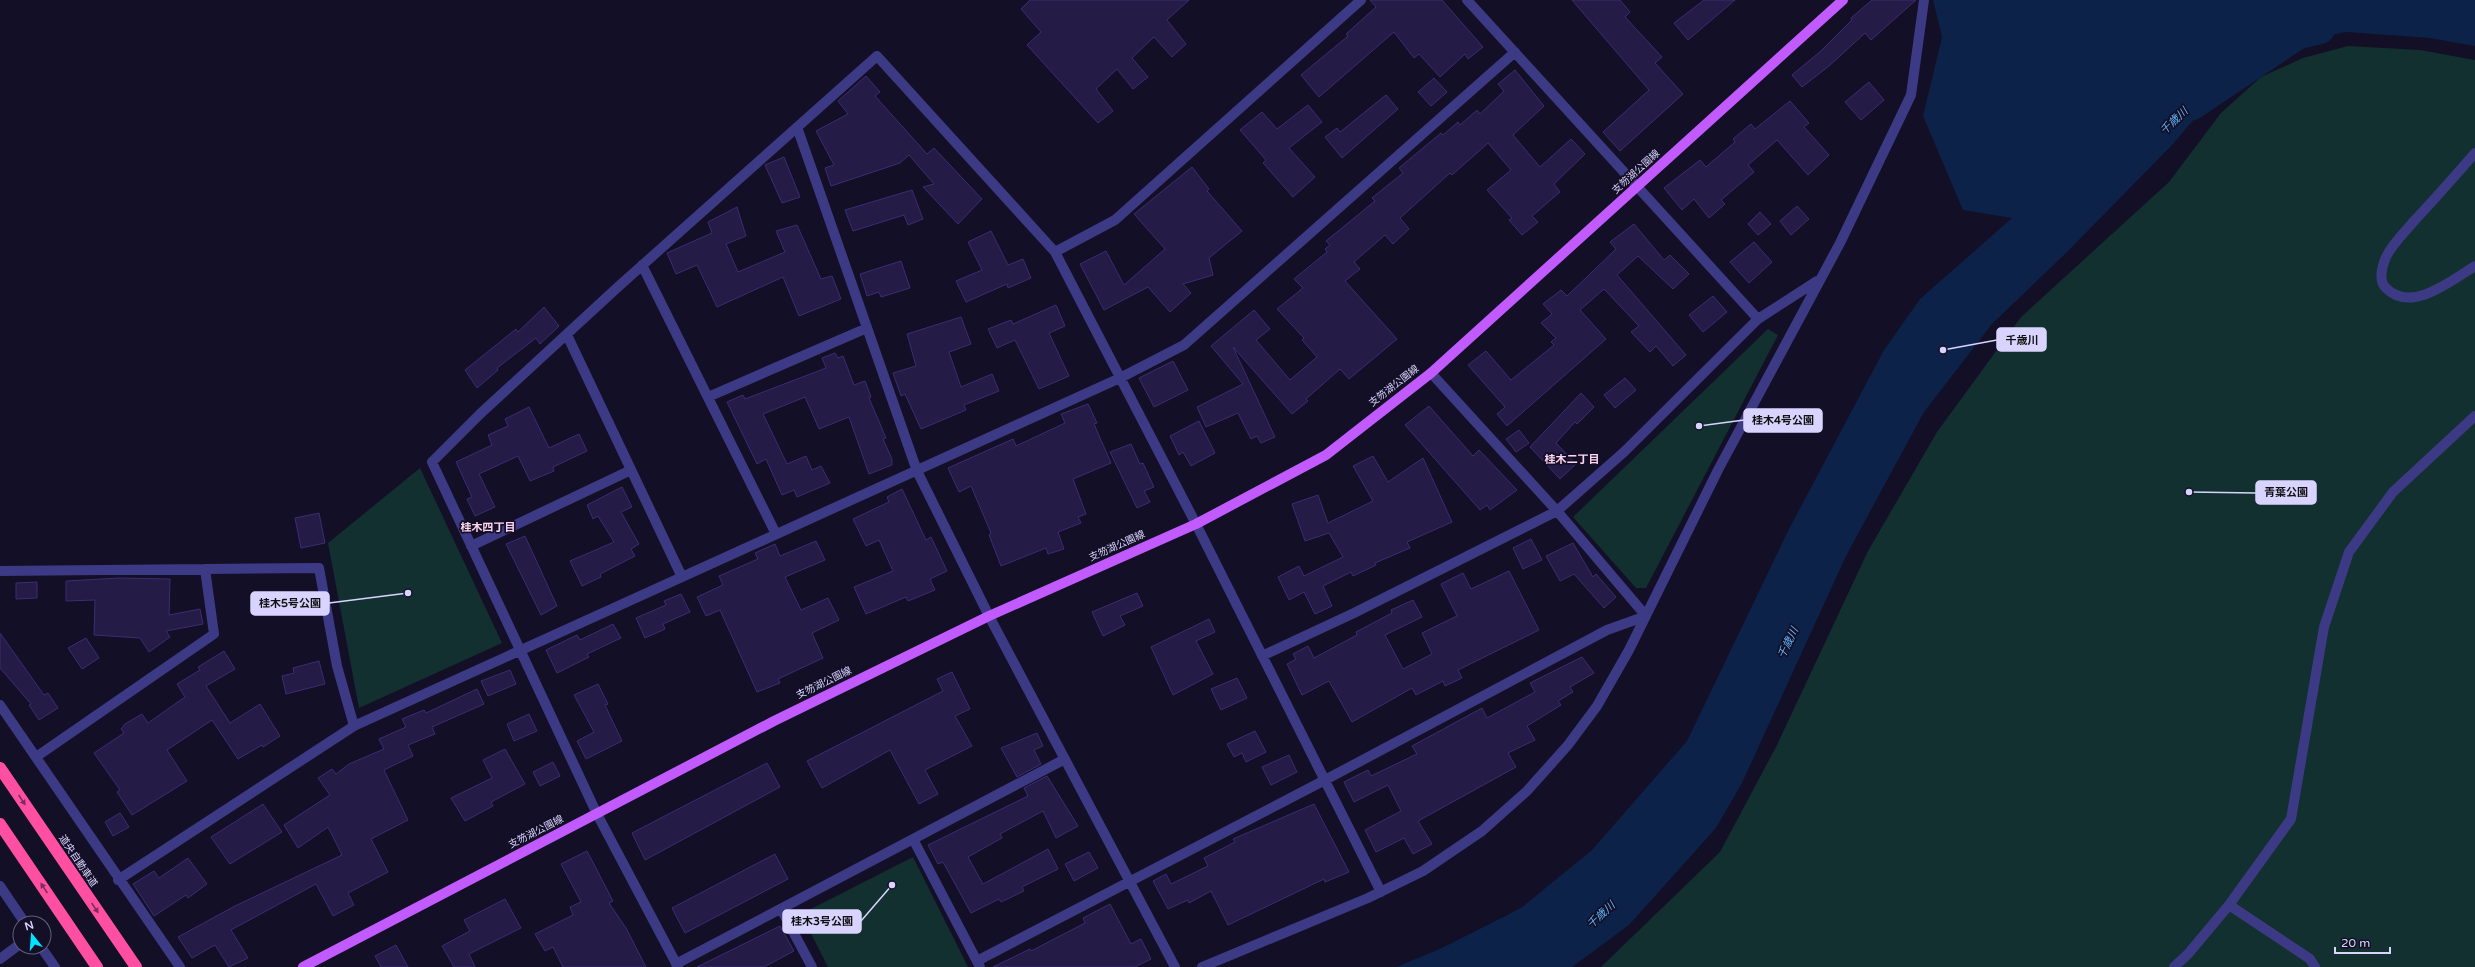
<svg xmlns="http://www.w3.org/2000/svg" width="2475" height="967" font-family="'Varela Round','Noto Sans JP',sans-serif">
<rect width="100%" height="100%" fill="#130f26"/>
<path fill="#12302f" d="M2348,46L2420,50L2475,60V967H1601L1720,852L1777,745L1868,551L1937,432L2021,317L2169,182L2221,113L2261,77L2303,58Z
M1768,329L1778,335L1646,588H1636L1573,517Z
M420,468L502,643L359,708L328,543Z
M913,857L968,967H828L801,914Z"/>
<path fill="#0c2248" d="M1933,0H2475V46L2430,38L2346,32L2251,52L2173,144L2067,252L1992,324L1924,412L1846,556L1742,783L1716,828L1629,925L1572,967H1396L1440,949L1521,908L1592,850L1687,741L1789,529L1884,350L1920,299L2012,218L1963,210L1923,116L1942,37Z"/>
<g fill="none" stroke-linecap="round" stroke-linejoin="round">
<path stroke="#0c2248" stroke-width="33" d="M2191,104L2297,33L2319,28"/>
</g>
<path fill="#241b47" stroke="#3b2d73" d="M1030,0H1189L1167,20L1186,44L1172,57L1154,37L1132,58L1148,77L1133,89L1117,69L1096,89L1113,111L1098,123L1027,45L1041,32L1021,9Z
M1370,0H1442L1483,47L1468,59L1465,54L1440,77L1419,54L1414,58L1394,32L1319,97L1301,75L1348,36L1346,34L1376,7Z
M1572,0H1620L1630,12L1625,17L1662,57L1655,63L1683,94L1620,151L1603,132L1649,90Z
M1704,0H1735L1688,40L1674,23Z
M1872,0H1916L1871,40L1865,33L1829,66L1802,87L1792,75L1821,51L1852,20L1851,18Z
M1515,70L1544,106L1513,135L1540,167L1571,139L1585,154L1554,184L1560,192L1532,216L1538,222L1522,235L1509,220L1512,218L1487,190L1511,170L1488,143L1452,175L1450,173L1400,218L1409,229L1393,244L1385,235L1354,262L1360,269L1345,281L1397,339L1349,379L1340,369L1306,399L1308,401L1292,414L1233,347L1275,437L1261,443L1257,436L1251,439L1238,413L1206,427L1197,407L1243,384L1211,346L1254,310L1270,329L1256,340L1290,380L1317,357L1302,340L1304,338L1277,309L1303,288L1294,279L1327,252L1325,249L1330,245L1326,241L1375,201L1372,198L1403,173L1399,168L1441,133L1443,135L1458,122L1460,125L1477,110L1480,114L1504,91L1498,84Z
M866,76L880,92L875,96L927,154L934,148L982,199L958,224L923,187L934,184L909,155L900,163L831,186L825,168L834,165L816,131L848,114L838,101Z
M1434,78L1447,92L1431,106L1418,92Z
M1869,82L1884,100L1861,120L1845,102Z
M1386,95L1398,109L1342,158L1325,137L1337,128L1340,132Z
M1790,101L1809,123L1804,127L1829,155L1808,175L1777,140L1748,165L1754,172L1721,200L1725,204L1709,218L1694,199L1682,210L1664,188L1700,160L1706,167L1735,142L1733,139L1751,124L1755,129Z
M1308,105L1322,122L1289,148L1315,177L1293,197L1263,163L1266,160L1240,130L1262,112L1277,129Z
M784,157L800,197L782,203L765,165Z
M1192,167L1209,189L1207,191L1242,231L1209,258L1213,275L1183,284L1191,293L1170,312L1148,287L1104,310L1080,264L1106,251L1124,285L1165,249L1134,214Z
M912,190L923,219L908,225L904,215L853,231L845,210Z
M1797,206L1809,219L1791,235L1780,221Z
M737,207L746,236L726,244L738,272L785,252L776,231L797,225L821,279L832,276L841,299L799,316L783,277L717,307L697,265L676,274L667,253L712,233L708,222Z
M1760,212L1771,224L1758,235L1748,224Z
M1634,224L1664,260L1670,255L1689,274L1673,289L1638,256L1617,275L1686,355L1673,366L1656,346L1650,352L1631,332L1639,326L1604,289L1580,310L1606,339L1507,426L1497,414L1505,407L1468,365L1486,351L1511,380L1554,345L1551,342L1556,338L1541,323L1552,314L1543,304L1561,290L1567,296L1616,249L1610,242Z
M991,231L1008,265L1023,259L1031,278L1008,288L1007,284L966,302L956,281L982,270L968,242Z
M1754,242L1772,262L1749,283L1730,262Z
M901,261L910,288L881,297L879,292L867,296L860,274Z
M1713,296L1727,312L1703,332L1689,315Z
M1056,305L1065,326L1049,333L1069,376L1039,389L1015,340L997,348L988,329L1011,320L1013,324Z
M544,307L559,326L540,344L536,338L497,368L498,370L477,388L465,370L516,329L518,332Z
M961,317L971,344L949,352L961,387L992,374L999,391L964,405L966,410L921,429L905,394L901,396L893,373L916,366L907,334Z
M835,353L838,358L843,356L854,385L865,381L871,397L869,398L886,438L883,439L892,459V465L869,474L849,417L819,429L805,397L763,414L787,464L806,456L812,470L821,466L830,483L797,497L794,490L782,495L766,459L757,464L727,402L743,395L745,399L826,368L822,358Z
M1173,361L1188,390L1154,407L1139,378Z
M1625,378L1636,390L1615,408L1604,395Z
M1581,393L1594,407L1577,424L1575,422L1556,443L1576,464L1560,479L1530,447Z
M1088,404L1097,423L1094,424L1111,463L1073,479L1086,514L1078,517L1081,523L1058,532L1064,549L1048,554L1046,548L1001,566L989,535L991,533L971,486L959,492L948,468L1013,439L1016,446L1065,423L1061,414Z
M1429,406L1473,456L1479,450L1517,490L1490,510L1487,505L1480,510L1405,425Z
M529,407L549,448L579,434L587,451L553,467L554,471L530,481L518,456L479,474L495,507L475,516L467,499L472,497L456,462L492,445L488,435L508,426L505,419Z
M1199,421L1215,453L1191,466L1183,452L1179,455L1170,436Z
M1519,430L1529,443L1516,452L1506,439Z
M1131,444L1140,464L1143,463L1154,487L1144,491L1150,502L1137,508L1110,452Z
M1373,456L1388,482L1423,458L1452,522L1407,542L1410,548L1375,563L1376,565L1353,576L1351,572L1323,586L1332,606L1315,614L1304,592L1289,600L1278,577L1299,566L1304,576L1343,557L1329,533L1305,541L1292,504L1318,495L1328,523L1373,501L1353,466Z
M622,487L632,507L621,512L639,544L631,549L635,556L600,574L601,577L582,586L570,561L614,542L598,516L593,519L587,505Z
M902,489L926,540L931,537L947,571L930,579L935,590L908,601L906,597L866,614L854,587L893,571L879,540L866,546L853,519L889,502L887,497Z
M319,513L325,543L301,548L295,518Z
M525,536L557,606L541,615L506,544Z
M1531,539L1542,560L1523,569L1513,548Z
M816,541L825,560L785,577L801,610L828,598L839,620L812,633L823,658L778,679L780,683L757,692L720,610L706,616L697,597L723,585L719,576L758,559L755,553L775,544L780,556Z
M1573,543L1593,577L1596,574L1616,597L1604,608L1574,574L1560,581L1546,556Z
M1509,571L1539,630L1458,670L1462,678L1445,686L1443,681L1416,695L1412,688L1352,722L1329,681L1302,695L1287,664L1296,659L1293,654L1308,646L1314,658L1357,635L1356,632L1392,613L1391,610L1413,600L1422,617L1385,635L1403,669L1432,654L1422,633L1457,616L1441,584L1463,573L1471,589Z
M119,578L170,579L169,615L200,609L203,624L166,631L170,637L149,652L140,638L94,635L95,600L66,601V581Z
M37,582V598L16,599V583Z
M1137,593L1143,606L1120,616L1125,625L1103,636L1092,612Z
M681,594L690,612L663,624L665,629L645,638L636,618L666,605L664,601Z
M1209,619L1215,632L1196,641L1213,674L1173,695L1151,647Z
M613,624L621,638L587,654L589,657L557,673L546,650L577,635L580,640Z
M0,633L44,695L48,693L58,708L39,720L29,705L31,704L0,668Z
M86,638L99,658L82,669L68,648Z
M224,651L235,669L206,686L230,723L260,704L280,736L263,747L262,745L238,759L212,720L167,750L187,781L132,815L117,792L120,790L94,753L124,733L121,729L125,724L142,714L148,723L185,697L177,684L200,670L198,667Z
M1582,657L1594,673L1570,687L1573,692L1558,701L1561,705L1527,726L1535,740L1508,753L1516,767L1418,821L1432,844L1413,854L1404,838L1376,852L1365,830L1401,811L1388,785L1354,802L1344,782L1368,770L1371,776L1417,754L1412,746L1482,708L1487,718L1535,692L1530,683Z
M319,661L325,684L286,694L282,676L294,673L293,668Z
M510,670L516,684L488,696L481,681Z
M952,672L970,709L955,716L972,746L925,770L938,794L919,804L890,750L822,788L807,761L943,691L937,679Z
M1237,678L1247,698L1221,710L1211,689Z
M598,684L608,704L605,705L622,741L586,759L577,741L594,732L574,695Z
M477,689L484,704L432,727L435,734L408,745L413,756L384,770L408,820L371,839L388,872L348,893L354,905L333,916L316,884L231,930L248,958L229,967L215,945L192,958L178,937L235,906L342,855L328,827L298,848L284,825L330,795L318,778L332,769L336,774L349,764L384,749L379,739L406,727L402,719L424,710L426,713Z
M529,714L537,731L514,741L507,724Z
M1255,731L1266,752L1246,762L1242,753L1234,757L1227,744Z
M1037,733L1043,746L1034,750L1041,764L1017,777L1001,748Z
M505,749L525,784L491,802L493,806L465,821L451,798L492,778L483,760Z
M1289,755L1297,772L1271,785L1262,767Z
M553,762L560,776L540,786L533,772Z
M767,763L780,787L645,860L632,833Z
M1047,776L1078,826L1056,838L1043,811L1000,834L1002,838L968,857L983,884L1048,849L1058,869L1022,887L1024,891L1001,902L999,899L971,913L943,862L938,864L928,845L1028,796L1024,788Z
M263,804L282,832L230,864L211,837Z
M1314,804L1349,872L1325,882L1324,879L1228,925L1211,891L1189,903L1188,900L1168,909L1153,881L1166,874L1171,884L1208,866L1204,858L1235,842L1233,839Z
M120,813L129,827L113,836L105,822Z
M587,851L613,901L609,903L626,928L646,967H563L553,947L545,951L535,934L573,915L570,907L581,902L561,864Z
M1089,852L1098,868L1074,881L1065,864Z
M775,854L788,879L685,933L672,908Z
M188,858L207,884L188,898L186,895L154,916L133,884L154,871L159,878Z
M505,899L521,928L469,954L475,967H454L442,946L470,931L464,920Z
M1110,904L1131,944L1141,939L1151,959L1135,967H993L1030,949L1031,951L1085,923L1083,918Z
M780,926L794,951L764,967H697Z
M396,945L408,967H381L375,956Z"/>
<g fill="none" stroke-linecap="round" stroke-linejoin="round">
<path stroke="#3d3a85" stroke-width="10" d="M1467,0L1758,319
M797,127L917,471L989,616L1175,967
M2475,153C2455,176 2435,199 2414,221C2405,232 2392,244 2386,257C2382,266 2378,281 2386,288C2411,314 2452,280 2475,266
M1055,252L1115,220L1361,0
M642,265L776,534
M567,335L682,577
M708,397L867,328
M471,546L631,470
M0,571L319,568L337,666L354,726
M1262,656L1354,613L1557,511L1624,452L1758,319L1817,281
M0,705L180,967
M36,757L214,634L205,569
M913,839L980,967
M118,880L354,726L1120,378L1184,345L1515,52
M0,886L25,923
M2229,905L2310,959L2315,967
M781,909L812,967
M41,947L55,967
M0,959L20,944
M977,961L1325,780L1607,630L1646,616L1557,511L1431,373
M676,964L1065,759
M678,967L597,814L432,462L480,414L619,286L877,56L1055,252L1196,524L1381,892
M1202,967L1368,898L1423,871L1482,831L1527,791L1568,745L1597,706L1629,650L1718,470L1840,243L1911,95L1924,0
M2174,967L2188,954L2229,905L2291,819L2324,627L2349,552L2393,492L2475,416"/>
<path stroke="#c25bff" stroke-width="10" d="M303,967L774,721L989,616L1196,524L1326,455L1431,373L1843,0"/>
<path stroke="#ff4fa3" stroke-width="12" d="M0,768L136,967
M0,824L97,967"/>
</g>
<defs><path id="oneway-solid" d="M-6-.8H1V-3.2L6.5 0L1 3.2V.8H-6Z"/></defs>
<g fill="#7d2c5e">
<use href="#oneway-solid" transform="translate(22 800) rotate(56)"/>
<use href="#oneway-solid" transform="translate(44 888) rotate(-124)"/>
<use href="#oneway-solid" transform="translate(95 908) rotate(56)"/>
</g>
<g text-anchor="middle" dominant-baseline="central" stroke-width="3.5" stroke-linejoin="round" paint-order="stroke">
<g font-size="10" fill="#d9d4ff" stroke="#130f26">
<text transform="translate(1636 172) rotate(-42)">支笏湖公園線</text>
<text transform="translate(1394 386) rotate(-38)">支笏湖公園線</text>
<text transform="translate(1117 546) rotate(-24)">支笏湖公園線</text>
<text transform="translate(824 683) rotate(-26)">支笏湖公園線</text>
<text transform="translate(536 832) rotate(-27)">支笏湖公園線</text>
<text transform="translate(78 861) rotate(56)">道央自動車道</text>
</g>
<g font-size="11" font-style="italic" fill="#62b6ff" stroke="#130f26">
<text transform="translate(2174 121) rotate(-44)">千歳川</text>
<text transform="translate(1788 643) rotate(-64)">千歳川</text>
<text transform="translate(1601 915) rotate(-43)">千歳川</text>
</g>
<g font-size="11" font-weight="bold" fill="#ffd6f0" stroke="#130f26">
<text x="1572" y="459">桂木二丁目</text>
<text x="488" y="527">桂木四丁目</text>
</g>
</g>
<path fill="none" stroke="#d9d4ff" stroke-width="1.5" d="M1943 350L1997 340M1699 426L1744 420M2189 492L2256 493M408 593L329 603M892 885L861 921"/>
<g fill="#d9d4ff" stroke="#130f26" stroke-width="1.5">
<circle cx="1943" cy="350" r="4"/>
<circle cx="1699" cy="426" r="4"/>
<circle cx="2189" cy="492" r="4"/>
<circle cx="408" cy="593" r="4"/>
<circle cx="892" cy="885" r="4"/>
</g>
<g fill="#d9d4ff" stroke="#d9d4ff" stroke-width="1.5">
<rect x="1997" y="328" width="49" height="23" rx="4"/>
<rect x="1744" y="409" width="78" height="23" rx="4"/>
<rect x="2256" y="481" width="60" height="23" rx="4"/>
<rect x="251" y="592" width="78" height="23" rx="4"/>
<rect x="783" y="910" width="78" height="23" rx="4"/>
</g>
<g font-size="11" text-anchor="middle" font-weight="bold" fill="#111">
<text x="2022" y="344">千歳川</text>
<text x="1783" y="424">桂木4号公園</text>
<text x="2286" y="496">青葉公園</text>
<text x="290" y="607">桂木5号公園</text>
<text x="822" y="925">桂木3号公園</text>
</g>
<g transform="translate(32 935) rotate(343)"><circle r="19" fill="#130f26" stroke="#625e7d"/>
<path d="M0-3L7 15L0 10L-7 15Z" fill="#00e5ff"/>
<text y="-6" font-size="11" font-weight="bold" text-anchor="middle" fill="#d9d4ff">N</text>
</g>
<path d="M2335 947v6h55v-6" fill="none" stroke="#d9d4ff" stroke-width="2"/>
<text x="2341" y="947" font-size="12" fill="#d9d4ff" stroke="#130f26" stroke-width="3" paint-order="stroke">20 m</text>
</svg>
